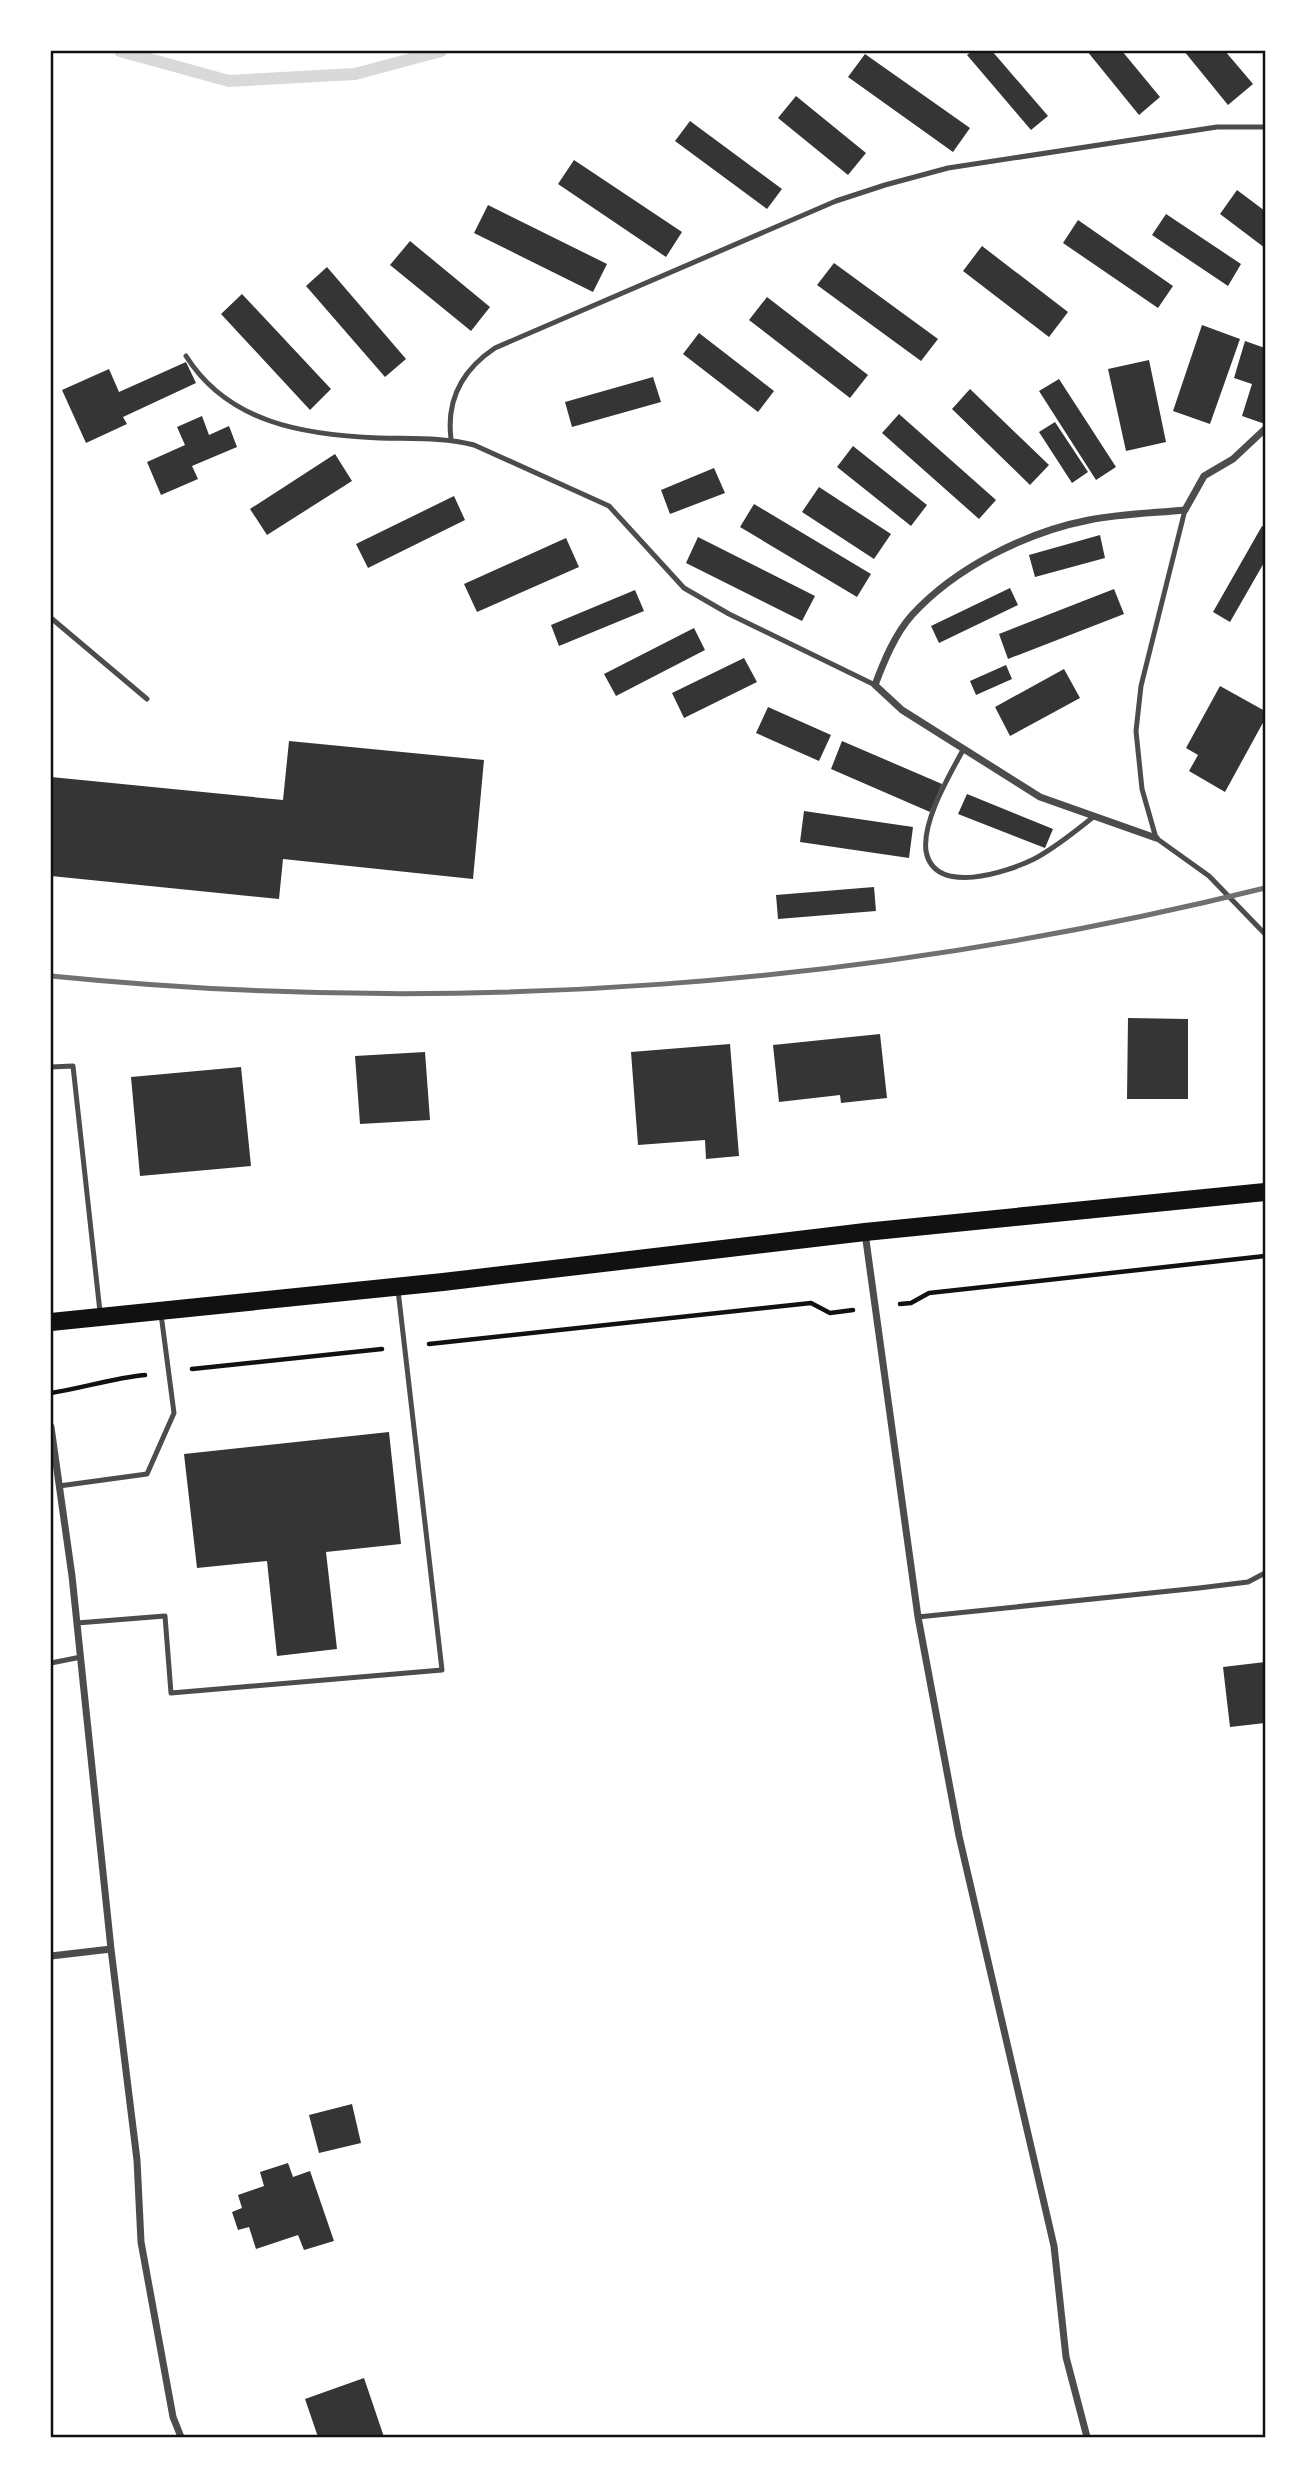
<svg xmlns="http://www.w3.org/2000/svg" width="1316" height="2488" font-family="Helvetica,sans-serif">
<rect width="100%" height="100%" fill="#fff"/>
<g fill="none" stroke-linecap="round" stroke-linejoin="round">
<path stroke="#d9d9d9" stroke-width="12" d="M120,51L229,81L355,74L441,51"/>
</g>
<path fill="#353535" d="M972,51H992L1048,116L1031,130L967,55Z
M1087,51H1122L1160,97L1139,115Z
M1184,51H1225L1253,84L1228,105Z
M865,54L970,128L953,152L848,77Z
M796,96L866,153L848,175L778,118Z
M690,121L782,189L767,209L675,141Z
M574,160L682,232L666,257L558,184Z
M1237,190L1265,211V248L1220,214Z
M488,205L607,264L593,292L474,233Z
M1166,214L1241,264L1228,286L1152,235Z
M1078,220L1173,286L1158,308L1063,243Z
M410,241L490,307L471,331L390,265Z
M982,246L1068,312L1049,337L963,271Z
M834,263L938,339L921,361L817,285Z
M327,267L406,359L385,377L306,286Z
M242,294L331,389L310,410L221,314Z
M767,297L868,375L850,398L749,320Z
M1202,325L1240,339L1210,424L1173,411Z
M699,333L774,391L758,412L683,354Z
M1245,341L1265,348V424L1242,416L1252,384L1234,378Z
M1149,360L1166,442L1126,451L1108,369Z
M186,362L196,383L123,417L127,424L86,443L62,390L109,369L119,392Z
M653,377L661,402L572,427L565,402Z
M1059,379L1116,467L1096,480L1039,391Z
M970,389L1049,465L1030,485L952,409Z
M899,414L996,500L979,519L882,433Z
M202,416L209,435L229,426L237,447L192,466L198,479L161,495L147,462L185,445L177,427Z
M1055,422L1088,472L1072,483L1039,432Z
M853,446L927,505L911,526L837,467Z
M335,454L352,481L267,535L250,509Z
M714,468L725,493L670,514L661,490Z
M819,487L891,534L874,559L802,512Z
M454,496L465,520L368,568L356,544Z
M754,504L871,574L857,597L740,527Z
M1262,526L1265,528V561L1230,622L1213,612Z
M1100,535L1105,558L1035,577L1029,555Z
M698,537L815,596L802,621L686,563Z
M566,538L579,567L477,612L464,584Z
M1010,588L1018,605L939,643L931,626Z
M1114,589L1124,614L1008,659L999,634Z
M635,590L644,611L559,646L551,625Z
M694,628L705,650L616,696L604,674Z
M744,658L757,682L684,718L672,693Z
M1006,665L1012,679L976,695L970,681Z
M1064,669L1080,698L1010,736L995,707Z
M1220,686L1265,711V719L1225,792L1189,771L1198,755L1186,748Z
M768,707L831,735L819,761L756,733Z
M289,741L484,760L473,879L283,859L279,899L51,876V777L283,800Z
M842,741L942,784L930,812L831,769Z
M967,794L1053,829L1045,848L958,814Z
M804,811L913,827L909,858L800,842Z
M874,887L876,911L778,919L776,895Z
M1128,1018L1188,1019V1099H1127Z
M880,1034L887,1098L841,1103L840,1095L779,1102L773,1045Z
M730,1044L739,1156L706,1159L705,1140L638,1145L631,1052Z
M425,1052L430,1120L360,1124L355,1056Z
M241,1067L251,1166L140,1176L131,1077Z
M389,1432L401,1544L326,1552L337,1649L277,1656L267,1561L197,1568L184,1454Z
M1265,1662V1723L1230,1727L1223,1667Z
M352,2104L361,2143L319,2153L309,2115Z
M288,2163L293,2177L310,2171L334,2241L304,2250L298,2235L256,2249L249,2227L238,2230L232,2212L242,2208L238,2195L264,2186L260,2172Z
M364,2378L384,2437H318L305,2399Z"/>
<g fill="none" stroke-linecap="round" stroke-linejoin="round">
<path stroke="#111" stroke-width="4.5" d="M900,1304L911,1303L929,1293L1265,1256
M429,1344L811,1303L830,1313L853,1310
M192,1369L382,1349
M51,1393C83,1388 113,1378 145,1375"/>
<path stroke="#4c4c4c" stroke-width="5" d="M186,356C228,423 304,435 379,438C411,439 443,437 474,445L609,506L684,588L729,614L875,685
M451,439C446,399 462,370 495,348L836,201L885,185L948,168L1217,127H1265
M1185,510L1141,686L1136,731L1142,789L1156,838L1209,876L1265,934
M51,618L147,699
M963,750C949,776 922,821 926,851C934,897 1008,872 1034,859C1055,848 1073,833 1092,818
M51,1067L73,1066L100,1312
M59,1486L147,1474L174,1413L161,1314
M918,1617L1199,1588L1248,1582L1265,1573
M77,1623L165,1616L171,1693L442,1670L398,1290
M51,1663L81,1657"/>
<path stroke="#4c4c4c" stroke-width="7" d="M1156,838L1040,797L902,710L875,685C884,661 895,634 912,615C956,567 1027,532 1089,520C1120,514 1154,513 1185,510L1204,476L1233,459L1265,429
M865,1233L918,1617L959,1836L1054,2246L1066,2357L1087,2437
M51,1427L72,1576L111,1949L137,2160L141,2242L173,2417L181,2437
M51,1956L111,1949"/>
<path stroke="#111" stroke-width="18" d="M51,1322L443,1282L865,1232L1265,1192"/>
<path stroke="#707070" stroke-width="5" d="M51,976C457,1017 870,986 1265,888"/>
</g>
<rect width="1316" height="2488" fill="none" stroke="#ffffff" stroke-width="105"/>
<rect x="52" y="52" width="1212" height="2384" fill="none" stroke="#111" stroke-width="2.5"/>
</svg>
